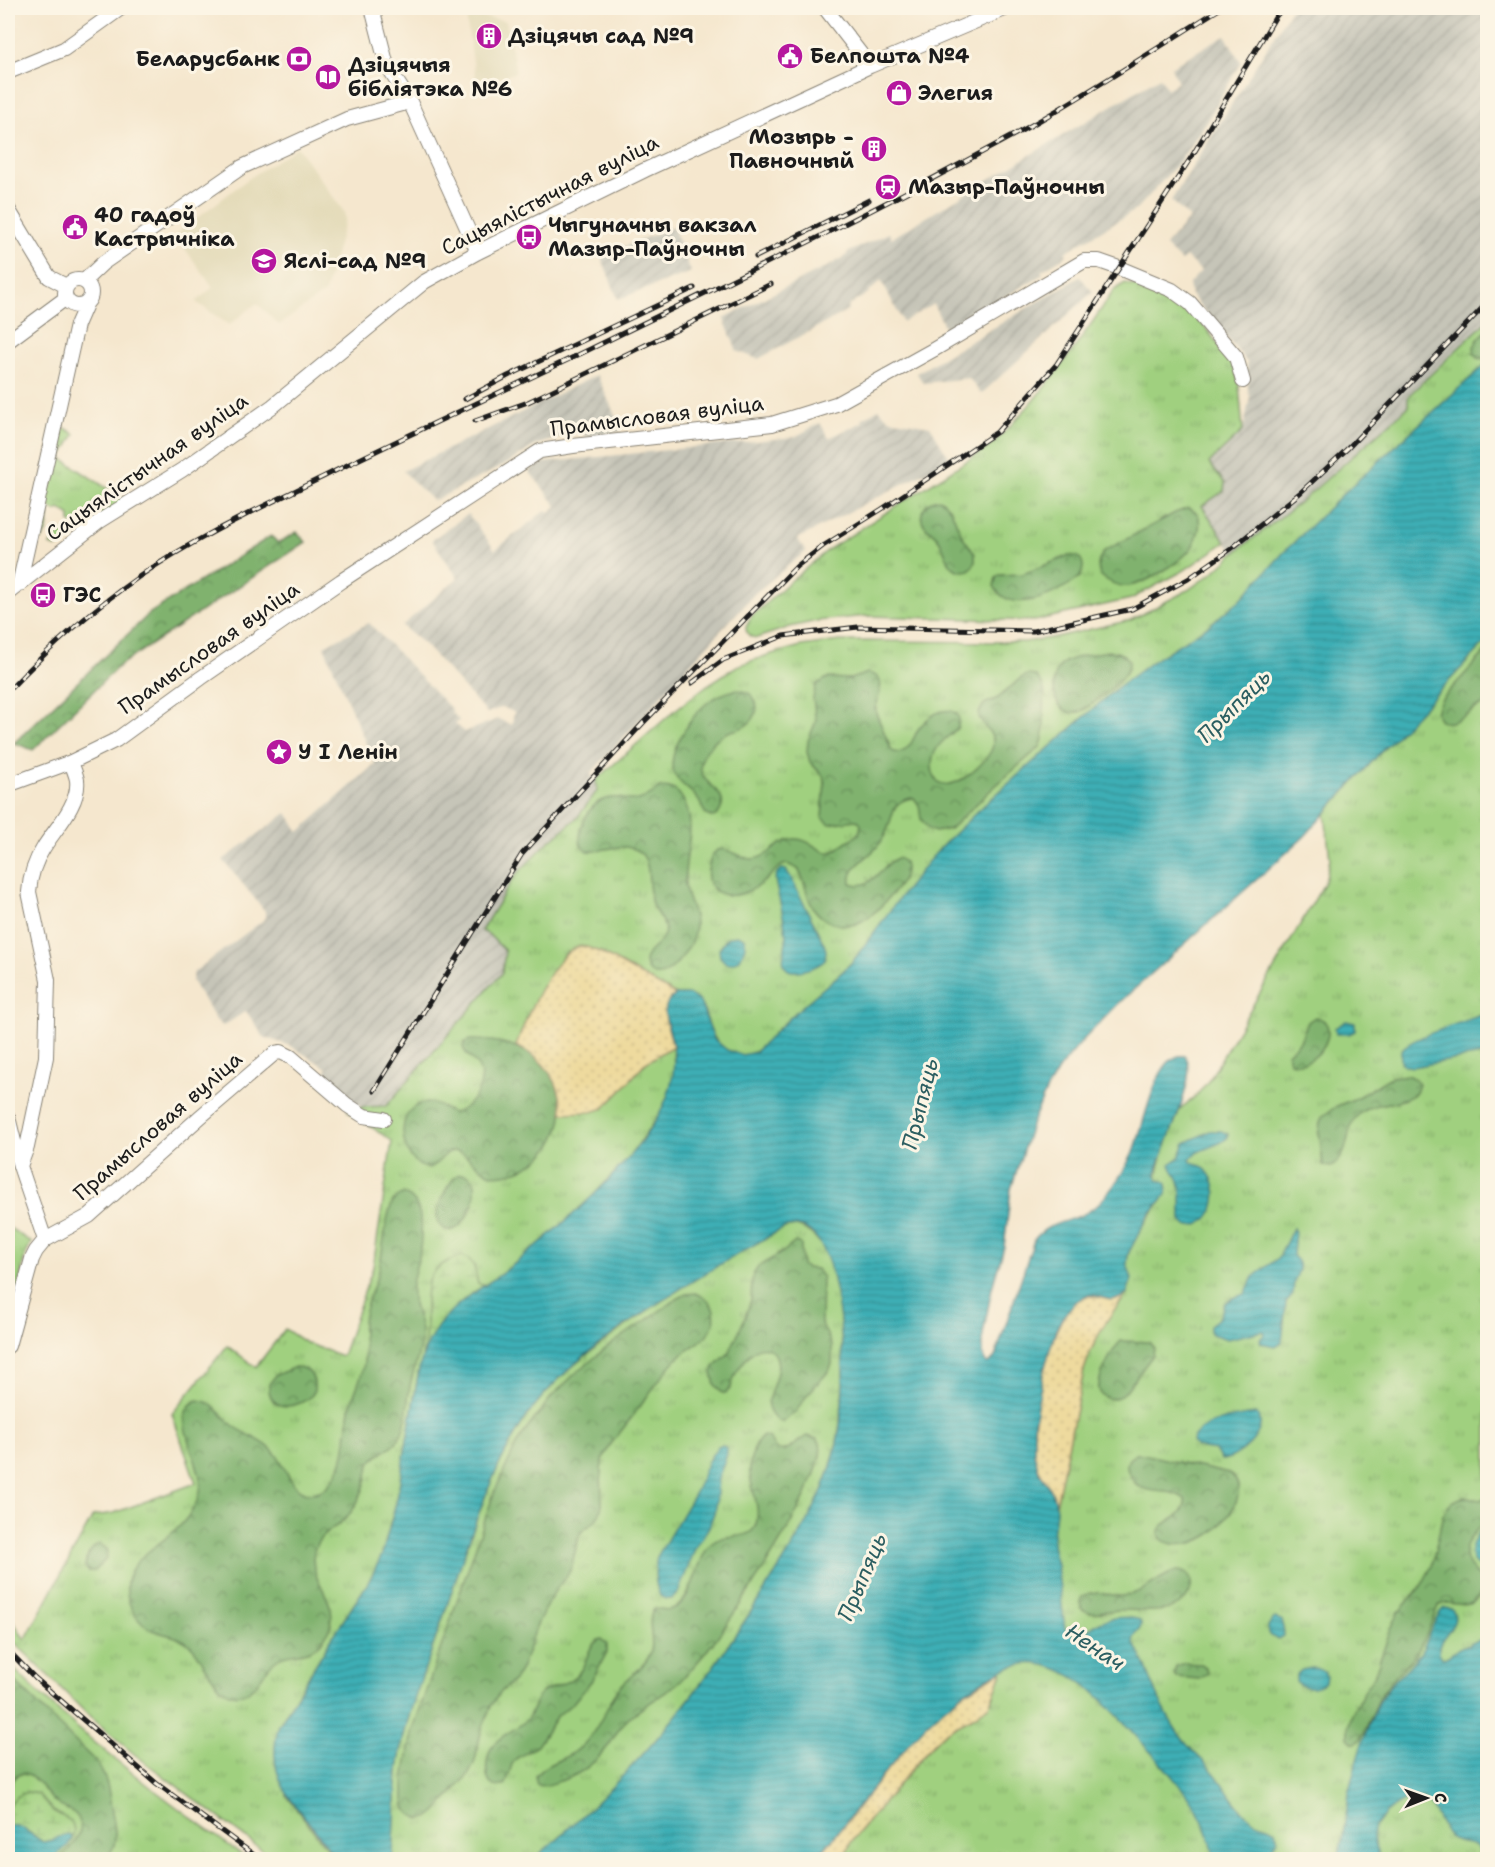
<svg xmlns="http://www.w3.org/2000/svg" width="1495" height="1867" font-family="'Shantell Sans',sans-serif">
<defs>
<pattern id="industrial-furrows" width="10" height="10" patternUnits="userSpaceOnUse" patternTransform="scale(1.5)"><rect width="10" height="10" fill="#c6c5b8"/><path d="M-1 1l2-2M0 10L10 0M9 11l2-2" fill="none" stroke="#aaa99e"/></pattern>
<pattern id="grass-tufts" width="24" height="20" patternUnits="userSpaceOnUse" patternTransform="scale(1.5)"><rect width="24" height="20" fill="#a0d07f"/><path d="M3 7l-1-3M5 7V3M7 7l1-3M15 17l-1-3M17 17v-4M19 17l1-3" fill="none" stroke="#89b26d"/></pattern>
<pattern id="forest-crowns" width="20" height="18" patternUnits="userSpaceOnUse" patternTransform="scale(1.5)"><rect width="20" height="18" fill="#80b26e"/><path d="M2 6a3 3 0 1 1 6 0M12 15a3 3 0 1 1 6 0" fill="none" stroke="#68905a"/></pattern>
<pattern id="wetland-marsh" width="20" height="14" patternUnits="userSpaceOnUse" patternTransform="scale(1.5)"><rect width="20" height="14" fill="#a0d07f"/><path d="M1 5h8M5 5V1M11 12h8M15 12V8" fill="none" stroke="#89b26d"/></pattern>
<pattern id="sand-dots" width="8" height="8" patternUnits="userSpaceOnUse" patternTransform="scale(1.5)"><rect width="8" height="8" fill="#eeda9e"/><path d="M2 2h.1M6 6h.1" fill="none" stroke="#ccba88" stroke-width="1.8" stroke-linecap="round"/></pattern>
<pattern id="water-rules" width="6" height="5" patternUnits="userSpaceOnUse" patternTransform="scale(1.5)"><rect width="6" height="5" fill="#3eafb6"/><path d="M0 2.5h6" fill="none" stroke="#338e93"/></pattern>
</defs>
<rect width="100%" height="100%" fill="#fcf5e5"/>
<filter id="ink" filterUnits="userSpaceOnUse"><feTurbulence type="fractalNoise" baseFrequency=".0167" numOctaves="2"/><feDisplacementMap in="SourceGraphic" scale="12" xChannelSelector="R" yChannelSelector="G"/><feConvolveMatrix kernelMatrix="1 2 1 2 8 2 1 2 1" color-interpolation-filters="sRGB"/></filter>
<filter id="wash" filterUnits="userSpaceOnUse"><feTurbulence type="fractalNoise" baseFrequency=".008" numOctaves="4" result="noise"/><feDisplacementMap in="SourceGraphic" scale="24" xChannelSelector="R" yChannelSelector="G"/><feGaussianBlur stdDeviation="1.35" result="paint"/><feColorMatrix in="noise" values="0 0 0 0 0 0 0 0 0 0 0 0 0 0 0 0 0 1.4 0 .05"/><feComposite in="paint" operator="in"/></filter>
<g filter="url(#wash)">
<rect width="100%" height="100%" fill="#f5e7ce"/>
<path fill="#e4dbba" d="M468,14L506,21L516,72L477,86L467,24Z
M297,147L344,212L345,219L325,292L279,325L257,303L229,325L196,302L213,287L175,235L248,179Z"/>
<path fill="url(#industrial-furrows)" d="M1292,8H1487V321L1409,396L1408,407L1304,499L1234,554L1202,506L1225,483L1209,463L1243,431L1250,397L1248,389L1247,362L1191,295L1189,284L1201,271L1186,257L1181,261L1165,246L1190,218L1171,201Z
M1225,35L1241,62L1208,119L1180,161L1137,209L1065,252L1067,255L1041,271L1043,274L947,331L933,304L903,322L881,280L867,294L849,305L847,311L758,359L737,351L724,319L728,316L829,266L847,255V253L889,233L892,238L1160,77L1167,89L1178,82L1171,67Z
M673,227L691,272L618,299L601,256Z
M1080,277L1093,292L981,394L969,378L923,383L917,373Z
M597,375L622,431L587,437L579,431L536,445L508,463L433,501L403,471Z
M879,409L889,419L930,426L950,459L797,539L806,551L755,593L590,774L596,780L597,791L577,818L545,845L481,931L488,934L505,951L502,973L386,1106L363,1107L350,1103L323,1078L327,1068L291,1046L264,1037L246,1011L223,1026L216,1020L192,981L194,972L265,919V911L223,860L287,813L299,832L375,764L324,646L369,623L452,710L451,712L459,720L455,724L465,732L498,719L512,725L514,712L502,707L487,713L424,644L402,626L458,578L432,540L468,514L495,550L546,510L550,512L557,506L529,471L541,463L795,437L820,423L829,438L863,422L862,419Z"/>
<path fill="url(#grass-tufts)" stroke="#5e764e" stroke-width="1.5" d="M1125,283L1141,287L1176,301L1187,309L1205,327L1234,365L1239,385L1243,431L1209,463L1225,483L1224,491L1202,506L1226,542L1183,571L1131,599L1034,621L867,616L817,621L790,627L757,638C749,637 746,634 746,627L751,617L786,585L829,549L990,446C1039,400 1077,346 1114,290Z
M1487,321V363L1346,491L1240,600L1208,626L1153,661L1117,688L981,808L944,844L853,961C828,987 799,1007 774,1033C767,1041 760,1051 749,1054C743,1056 737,1054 731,1052C697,1038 717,990 676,995L600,952H567L562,957L526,1018L584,1113C615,1109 624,1083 645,1064C653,1056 664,1052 673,1046L674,1069L670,1092L658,1116L630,1156L592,1197L550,1235L499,1276L473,1292L419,1369L397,1499L382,1555L368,1583L330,1641L279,1725L287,1796L335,1859H274L134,1754L86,1713L8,1636V1613L25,1640L93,1516L114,1513L196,1483L172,1414L227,1346L256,1367L285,1329L306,1343L342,1356L373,1267L392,1141L348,1111L363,1107L386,1106L502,973L505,951L488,934L481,931L514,877L545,845L577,818L597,791L596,780L674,711L706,686L737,666L768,655L801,646L840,641L1025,642L1056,637L1131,620L1188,590L1215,571L1234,553L1304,499L1408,407V396Z
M65,428L75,434L61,458L126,501L82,530L70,522V516L60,509L55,511L43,503L58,433Z
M41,511L49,516L47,530L42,540L37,534Z
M68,529L77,535L56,547L50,545L56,537Z
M1487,641V1859L843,1860L851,1842L929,1748L947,1731L976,1715L989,1705L993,1699L1055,1517L1056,1505L1084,1370C1090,1351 1098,1332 1110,1315C1114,1309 1124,1301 1127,1293C1130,1283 1127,1270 1127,1261C1127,1251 1135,1240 1140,1231C1146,1219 1169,1195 1167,1184L1159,1181L1157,1177L1163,1152L1180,1109L1197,1095L1209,1080L1325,882L1330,859L1325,814L1379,754Z
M796,1226C829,1235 836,1280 839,1309C844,1358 846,1411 833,1459C822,1504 794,1545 769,1584C742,1626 714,1667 683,1707C640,1763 588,1813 534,1859L392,1860C396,1825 394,1790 400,1756C407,1711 426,1668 440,1626C468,1547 492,1447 552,1386C574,1363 600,1344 626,1326C676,1289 729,1258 784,1228Z
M8,1227L31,1242L24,1259L18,1291L8,1277Z
M8,1663C81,1737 164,1799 248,1859H8Z"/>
<path fill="url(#forest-crowns)" stroke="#4e6745" stroke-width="1.5" d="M1487,330V356L1482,359L1477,358L1473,352C1474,342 1480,337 1487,330Z
M939,499L944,502L951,510L961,534L975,554V563C972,567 970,571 964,571C947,572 946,550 939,540C935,534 929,531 925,526C916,514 926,500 939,499Z
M1188,508L1197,513C1203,524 1197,541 1189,551C1179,563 1145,584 1129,586C1118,587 1108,582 1100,575C1096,564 1099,557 1106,550L1175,513Z
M297,532L306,542L120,665L33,750L14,743L150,613L271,536L278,543Z
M1068,556C1083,553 1086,566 1080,577C1060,593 1010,618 994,586L996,578L999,575L1023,574Z
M1487,650V703C1475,706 1450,732 1439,719C1434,713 1438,706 1441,700Z
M1111,651C1159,659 1097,700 1084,710C1053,724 1044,675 1065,662C1077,655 1097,653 1111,651Z
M868,673C892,678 874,699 876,713L892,751C896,752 897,754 902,752C911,748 914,736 919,728C928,717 944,704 957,714L959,719L958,727C952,735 941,740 936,750C932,757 931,765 933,773C942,805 991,761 993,745C995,730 978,726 979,713L984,704L998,698L1021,678L1027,675L1036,676C1048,688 1044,697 1044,713C1043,726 1046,735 1040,747L993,788L950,829L935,832L928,829L921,819L919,805L914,798C907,798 902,800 897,805C893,810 892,816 890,822C887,832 883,840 877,847C868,858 848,867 851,883C873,892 881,863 898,858L904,862C908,877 900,884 891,895C874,916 851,937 823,918C804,904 809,887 798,869L787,864C777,866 773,874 766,880C760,885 753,889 746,892C724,901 702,891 709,865C716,833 737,860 753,859C770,857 777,841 794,839C810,838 821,855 832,852C838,850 842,844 847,841C851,839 855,838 859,834L861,825L859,821L855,820L830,824L822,817L825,782L823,776L810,762L807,752L808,741L816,721L813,698L816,685L827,678L850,679Z
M736,690C757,690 764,711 748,724C743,728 737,730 731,731C719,735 710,744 704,755C701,761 699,767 702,773C706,786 730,794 720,811C719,814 716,816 713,817C705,818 702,806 699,801C693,790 680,786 674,774C665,754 692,715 707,703C716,696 726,692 736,690Z
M663,787C672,787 678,791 682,798C699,826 683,854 685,884C686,904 700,914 693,937C689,949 668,982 652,974C648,972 646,967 645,963C645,948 665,946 665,928C662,919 655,913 652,904C645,884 657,849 625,847C612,846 600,852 588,851L581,846C577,827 589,801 610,798C619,796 629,802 638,800C647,799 655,790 663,787Z
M1315,1017C1344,1021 1320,1071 1290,1062L1288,1058V1053L1300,1041L1308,1022Z
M470,1040C507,1039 545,1051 558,1089C563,1102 564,1116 559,1129C551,1152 534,1167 510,1173C505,1174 497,1176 492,1174C479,1171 466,1150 453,1151C440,1152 436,1176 419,1165C396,1149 397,1102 429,1103C438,1103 446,1111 454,1113C472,1107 488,1084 478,1066C473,1059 465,1055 463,1047L465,1042Z
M1408,1075L1414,1078L1419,1084L1416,1093C1400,1106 1375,1100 1359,1114C1343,1128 1353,1154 1331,1167L1323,1165L1319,1131L1320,1122L1323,1116L1337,1106L1356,1098L1391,1077Z
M459,1174C490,1170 470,1223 455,1229C451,1231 449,1230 445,1230C442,1227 440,1227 438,1223C433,1211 449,1180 459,1174Z
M403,1194C426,1200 422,1237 419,1256C417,1265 413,1275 412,1285C411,1291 412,1298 414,1304C416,1314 421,1323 421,1333C422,1350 414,1366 411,1382C406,1400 409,1425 398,1440C391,1450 378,1453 371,1462C368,1468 367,1475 366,1481C362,1494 356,1507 347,1517C336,1529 317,1534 314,1552C307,1584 347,1603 325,1637C311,1659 292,1649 277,1659C264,1668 259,1689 242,1694C216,1700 206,1660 191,1646C179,1634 164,1636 150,1629C130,1618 120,1589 132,1569C136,1562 143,1556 149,1551C170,1535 194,1519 200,1492C206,1464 165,1417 197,1400C202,1401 206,1401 210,1404C219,1410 225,1420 234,1426C249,1437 267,1441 278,1457C287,1469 292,1493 310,1493C318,1493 325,1489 330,1483C350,1461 344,1433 351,1405C354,1391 363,1377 364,1362C366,1348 361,1335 363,1321C365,1301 377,1284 380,1264C384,1245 384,1224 391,1206C393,1199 397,1196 403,1194Z
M795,1242L801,1244L802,1265L806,1268L817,1269L822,1277L821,1322L832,1346V1364L829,1371L807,1395L795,1413L783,1421H778C772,1417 769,1413 768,1406C767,1391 789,1363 770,1349C767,1347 760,1347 757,1349C750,1352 736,1371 734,1378C731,1385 732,1389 725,1393H722L715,1385L712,1372L714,1367L729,1353L744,1320L751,1300L752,1281L754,1273L759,1266L783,1252Z
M695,1293C707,1297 717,1307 714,1321C711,1339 692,1345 679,1357C664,1371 652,1390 639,1408C630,1420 620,1432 611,1444L604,1457L601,1469L602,1504L600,1513L595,1521L580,1533L570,1571L552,1595L539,1620L521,1669L515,1679L499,1694L492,1704L481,1732L475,1761L469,1774L436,1812L428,1818L420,1819L412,1815L406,1809L404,1800V1780L412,1732L494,1493L518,1441L552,1396L577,1372L610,1345L677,1299L686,1294Z
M1121,1341L1149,1342L1154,1348L1153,1355L1125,1392L1119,1397L1109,1399C1104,1397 1100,1395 1099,1389C1097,1378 1113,1348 1121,1341Z
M295,1367C311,1367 317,1380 313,1394C298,1410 267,1413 269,1384L276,1375Z
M763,1436L769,1438C781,1463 792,1444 807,1436L817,1439L820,1443C829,1478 734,1616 709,1648C701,1659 691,1669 682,1679C665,1696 641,1705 624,1723C618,1729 614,1738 609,1745C597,1761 582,1774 563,1780C554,1783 546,1787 537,1785L535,1776C547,1761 567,1760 581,1747C598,1731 606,1707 619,1688C628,1677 641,1670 648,1658C658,1642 644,1624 654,1609C660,1608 666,1611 672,1609C695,1601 695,1559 712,1543C725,1531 750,1543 756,1524C763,1500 742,1481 753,1452C755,1445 757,1441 763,1436Z
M1136,1454H1143L1229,1474C1253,1489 1225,1525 1209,1535C1198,1542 1186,1546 1173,1544C1169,1543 1163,1542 1161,1538C1150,1521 1188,1521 1185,1499C1170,1486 1144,1498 1132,1479C1129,1475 1127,1469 1127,1465C1127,1459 1131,1457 1136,1454Z
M1464,1496L1480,1500L1487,1498V1521C1476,1529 1459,1547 1467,1562C1471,1569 1478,1574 1482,1582C1483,1587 1482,1591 1479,1596C1468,1614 1452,1597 1438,1606L1427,1634L1415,1656L1396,1675L1382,1693L1361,1739L1356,1743H1353L1348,1738V1727L1353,1711L1376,1671L1391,1629L1399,1612L1421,1586L1432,1566L1443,1514L1452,1502Z
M100,1544L107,1549L106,1559L95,1571H88L85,1566C86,1557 91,1547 100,1544Z
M1176,1571C1196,1570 1195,1594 1181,1603C1164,1616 1141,1609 1122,1610C1111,1610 1099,1614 1089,1612C1084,1611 1085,1611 1081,1608V1598C1093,1586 1109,1597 1123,1596C1144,1594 1157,1577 1176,1571Z
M601,1639L607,1644V1652L592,1680L573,1703L556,1717L537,1746L517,1758L512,1764L506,1784C482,1797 484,1759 492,1747C499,1735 515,1731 525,1721C533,1713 534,1702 541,1693C555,1685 571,1684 581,1670C588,1660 588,1643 601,1639Z
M1184,1663L1202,1664L1206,1668L1207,1674L1199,1679L1176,1677L1174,1674L1176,1666Z
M8,1675L94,1760C109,1779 108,1790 112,1812C115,1830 120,1845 105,1859H59C67,1850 82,1839 80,1824C78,1810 66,1811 57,1804C44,1794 36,1770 17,1775L13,1779L8,1794Z"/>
<path fill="url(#wetland-marsh)" stroke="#5e764e" stroke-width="1.5" d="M461,1256C476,1259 475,1272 478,1284L483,1285L487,1284C452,1304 440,1321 422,1357C425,1344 426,1332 426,1319C426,1285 424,1268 461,1256Z
M27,1792L38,1794L53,1811L71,1821C75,1828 75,1835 71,1842L72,1839L68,1834L52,1841L43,1842L27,1831L8,1826V1806L16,1797Z"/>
<path fill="url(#sand-dots)" stroke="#857b5d" stroke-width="1.5" d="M580,946L587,947L600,952L676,995L671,998L666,1020L673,1046L644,1064L621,1091L604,1108L592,1112L562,1113C562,1082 544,1058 516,1046C525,1020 552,953 580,946Z
M1127,1294C1107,1317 1093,1341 1084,1370L1056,1505C1054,1488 1039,1477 1035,1460C1028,1426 1048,1323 1075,1302C1094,1286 1107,1309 1127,1294Z
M1002,1671L995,1692L989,1705L976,1715L947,1731L929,1748L851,1842L843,1859L816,1860L918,1732L940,1711L962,1694Z"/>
<path fill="url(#water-rules)" stroke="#2d6669" stroke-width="1.5" d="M1487,363V641L1379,754L1304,837L1120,1002L1084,1039L1058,1070L1048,1087L1031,1125L1011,1189L1004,1247L992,1288L983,1334V1354L986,1363H989L995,1357L1034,1240C1047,1223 1064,1223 1082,1215C1105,1205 1123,1173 1134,1151C1143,1132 1155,1050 1185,1056C1201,1073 1161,1151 1156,1174L1158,1180L1166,1182L1168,1189L1165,1196L1148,1216L1128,1254L1127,1264L1132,1279L1127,1293L1120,1298L1111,1300L1093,1295H1087L1075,1302L1062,1318L1056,1329L1044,1370L1034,1422V1453L1039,1472L1051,1490L1055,1500L1056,1511L1052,1545L1057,1566L1065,1629C1082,1644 1088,1627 1102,1621C1113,1617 1129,1616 1140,1620C1145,1631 1130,1633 1134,1644C1137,1649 1141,1654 1143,1660C1156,1691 1164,1715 1185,1742C1194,1754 1207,1763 1216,1775C1227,1790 1236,1807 1251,1819C1258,1825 1268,1824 1275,1830L1278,1839L1268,1853L1271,1859H1214C1208,1808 1168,1772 1135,1735C1110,1707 1078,1669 1038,1664C1020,1662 1006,1668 991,1676C940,1703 910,1741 876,1784C856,1809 836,1834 816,1859H534C588,1813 639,1763 683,1707C714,1668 742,1626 769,1584C794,1545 821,1504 833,1459C848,1407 845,1328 832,1275C828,1257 818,1228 797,1226C793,1226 788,1227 784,1228C737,1254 692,1280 648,1310C614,1333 580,1356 552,1386C492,1447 468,1547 440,1626C426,1668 407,1711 400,1756C394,1790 397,1825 392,1859H335C309,1811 260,1790 279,1725L330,1641L368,1583L382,1555L397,1499L419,1369C436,1305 473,1298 518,1261C557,1230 595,1197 627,1159C652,1130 675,1097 674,1058C674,1052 673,1046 672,1040C668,1024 657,1006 676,995H690L700,1002L714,1039L727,1050L742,1055L755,1052L798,1010L841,973L853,961L894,905L927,863L944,844L981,808L1117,688L1153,661L1208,626L1240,600L1286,550L1346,491Z
M781,869L786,870L790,876L824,944L826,950L825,960C819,967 793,976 786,968C780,961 786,948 786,940C786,919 778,899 775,879L777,873Z
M736,935L740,936L745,939C746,952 739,965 726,963L720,957L719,949L727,938Z
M1487,1013V1054L1412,1067L1404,1065L1401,1062V1050C1413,1036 1467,1021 1487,1013Z
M1346,1021L1355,1023V1031L1349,1034H1336L1335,1028Z
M1210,1131H1221L1228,1134V1137C1219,1148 1197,1147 1190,1160L1191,1162C1226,1169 1223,1229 1186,1226L1181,1221C1180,1208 1183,1195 1179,1181C1177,1174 1171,1171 1170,1164L1179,1158L1185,1143Z
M1293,1228L1295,1232L1293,1255L1298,1263L1299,1270L1294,1282L1293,1294L1286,1302L1282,1343L1275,1346L1261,1343L1260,1339L1265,1334L1263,1331L1227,1339L1212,1334L1210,1331V1325L1219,1318L1225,1303L1233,1298L1245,1294L1253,1277L1279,1257Z
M1256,1414L1259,1416C1267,1434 1237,1460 1221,1460L1215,1450L1196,1447L1192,1442C1194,1423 1239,1416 1256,1414Z
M723,1445L727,1449V1454L718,1479L716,1507L709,1527L695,1549L678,1593L672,1599H666L660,1596C654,1583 654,1571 657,1557L696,1491L708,1461L718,1446Z
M1487,1525V1562L1484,1565L1478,1566C1463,1555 1475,1533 1487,1525Z
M1444,1608L1452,1609C1465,1628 1428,1639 1442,1658L1447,1657L1459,1648L1487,1637L1488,1754L1481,1776L1480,1789L1482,1807L1487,1812V1859H1478L1480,1851L1476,1846C1468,1843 1460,1844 1453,1840C1439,1831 1436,1805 1423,1799C1408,1791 1376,1818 1373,1832C1371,1842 1379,1850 1378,1859H1338C1344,1836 1346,1811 1350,1787C1357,1757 1367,1724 1382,1697C1392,1679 1410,1669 1421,1652C1428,1641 1435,1614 1444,1608Z
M1275,1618L1281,1620L1284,1631L1283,1636L1278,1639L1271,1636C1265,1629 1269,1622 1275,1618Z
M1312,1668C1318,1668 1324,1669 1326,1676L1325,1682C1317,1689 1303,1689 1296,1681V1675L1302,1670Z
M13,1825L22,1828L43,1842C53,1842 62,1833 71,1835L72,1839L69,1844L52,1859H8V1826Z"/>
</g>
<g filter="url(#ink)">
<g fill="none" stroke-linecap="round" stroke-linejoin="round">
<defs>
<path id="minor" d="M372,8L387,66L410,102L478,252
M825,8L870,66
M8,72L64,49L121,8
M8,209L49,277L66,286
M65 293a13 13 0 1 1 26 0a13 13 0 1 1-26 0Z
M84,281L103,263L242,167L347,119L410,102
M8,341L66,298
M19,585L77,325L87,302
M8,593L100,521L182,470L273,406L424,282L478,252L645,170L870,66L1007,8
M8,785L71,762L116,740L201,678L341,581L540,451L573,446L772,424L836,404L933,350L1084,261H1099L1119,268L1172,290L1190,303L1236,357L1243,381
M8,1117L20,1166L45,1240
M20,1166L27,1147L46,1057L48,980L29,892C30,876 35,861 44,847C55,829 80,804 77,780C76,774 73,768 71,762
M8,1346L32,1259L36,1251L45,1240L89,1216L200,1117L275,1053L281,1052L291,1057L347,1105L364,1116L384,1119"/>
</defs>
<use href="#minor" stroke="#888275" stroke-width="16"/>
<use href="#minor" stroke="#fff" stroke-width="14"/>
<defs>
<path id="rail" d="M756,257L869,200
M465,399L508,376L694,288
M475,421L528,402L771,284
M692,683L723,660L783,636L858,627L1033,631L1132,609L1188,579L1231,549L1301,492L1347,449L1488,302
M8,691C48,649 91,610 140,576C199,535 267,505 331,473C428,425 526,381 623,333C753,270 884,206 1012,136C1083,97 1152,51 1221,8
M374,1091L522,854L643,723L797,566L823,546L882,509L997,432L1056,365L1192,156L1276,16L1283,8
M8,1650L35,1678L156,1783L261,1860"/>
</defs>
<use href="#rail" stroke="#1c1c1c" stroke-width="5"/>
<use href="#rail" stroke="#fcf5e5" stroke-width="3" stroke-dasharray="9" stroke-linecap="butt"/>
</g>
</g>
<defs>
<symbol id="building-disc" viewBox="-11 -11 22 22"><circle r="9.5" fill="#b5179e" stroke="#fcf5e5"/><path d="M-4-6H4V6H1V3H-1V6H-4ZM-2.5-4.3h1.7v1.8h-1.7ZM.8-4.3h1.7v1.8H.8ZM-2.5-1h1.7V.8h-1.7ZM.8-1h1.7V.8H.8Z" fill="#fff"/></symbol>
<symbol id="civic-disc" viewBox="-11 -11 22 22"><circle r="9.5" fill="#b5179e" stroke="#fcf5e5"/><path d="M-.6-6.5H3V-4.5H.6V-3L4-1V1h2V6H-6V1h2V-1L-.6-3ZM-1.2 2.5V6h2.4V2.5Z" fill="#fff"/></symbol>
<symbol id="bank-disc" viewBox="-11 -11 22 22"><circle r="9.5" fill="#b5179e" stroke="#fcf5e5"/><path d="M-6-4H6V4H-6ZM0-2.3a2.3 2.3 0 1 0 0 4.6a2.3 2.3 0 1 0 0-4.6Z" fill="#fff"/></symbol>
<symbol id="library-disc" viewBox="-11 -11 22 22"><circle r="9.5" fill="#b5179e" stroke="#fcf5e5"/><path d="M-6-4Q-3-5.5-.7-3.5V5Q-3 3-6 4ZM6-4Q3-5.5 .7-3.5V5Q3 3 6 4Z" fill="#fff"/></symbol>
<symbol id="shop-disc" viewBox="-11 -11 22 22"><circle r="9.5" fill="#b5179e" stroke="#fcf5e5"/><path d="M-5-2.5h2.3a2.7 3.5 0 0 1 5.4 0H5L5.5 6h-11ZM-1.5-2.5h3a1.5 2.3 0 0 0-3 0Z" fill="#fff"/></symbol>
<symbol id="station-disc" viewBox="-11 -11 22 22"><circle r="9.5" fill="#b5179e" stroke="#fcf5e5"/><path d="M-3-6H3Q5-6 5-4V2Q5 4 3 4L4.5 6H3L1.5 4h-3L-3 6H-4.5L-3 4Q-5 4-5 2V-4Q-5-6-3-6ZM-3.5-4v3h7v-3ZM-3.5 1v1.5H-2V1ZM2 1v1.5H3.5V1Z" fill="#fff"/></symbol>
<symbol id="bus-disc" viewBox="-11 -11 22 22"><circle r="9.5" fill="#b5179e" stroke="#fcf5e5"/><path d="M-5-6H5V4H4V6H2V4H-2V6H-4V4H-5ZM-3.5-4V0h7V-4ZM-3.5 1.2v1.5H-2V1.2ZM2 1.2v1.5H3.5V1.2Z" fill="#fff"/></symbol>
<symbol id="school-disc" viewBox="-11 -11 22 22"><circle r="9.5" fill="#b5179e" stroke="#fcf5e5"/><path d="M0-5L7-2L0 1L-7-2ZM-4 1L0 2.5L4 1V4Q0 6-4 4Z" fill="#fff"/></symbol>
<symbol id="sight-disc" viewBox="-11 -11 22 22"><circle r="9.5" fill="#b5179e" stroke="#fcf5e5"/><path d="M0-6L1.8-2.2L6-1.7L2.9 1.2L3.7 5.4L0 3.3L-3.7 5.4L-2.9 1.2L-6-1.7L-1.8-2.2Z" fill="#fff"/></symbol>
</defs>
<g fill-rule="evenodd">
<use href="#building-disc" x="474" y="21" width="30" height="30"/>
<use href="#civic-disc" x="775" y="41" width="30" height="30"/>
<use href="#bank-disc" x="284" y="44" width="30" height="30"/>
<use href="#library-disc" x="313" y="62" width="30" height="30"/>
<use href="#shop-disc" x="884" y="78" width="30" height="30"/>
<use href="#building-disc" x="859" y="134" width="30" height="30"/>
<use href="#station-disc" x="873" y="172" width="30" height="30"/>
<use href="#civic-disc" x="60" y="212" width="30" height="30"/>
<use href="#bus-disc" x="514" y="222" width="30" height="30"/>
<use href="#school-disc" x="249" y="246" width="30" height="30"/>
<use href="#bus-disc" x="28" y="580" width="30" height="30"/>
<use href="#sight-disc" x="264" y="737" width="30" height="30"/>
</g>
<g text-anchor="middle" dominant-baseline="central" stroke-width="6" stroke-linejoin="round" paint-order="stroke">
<g font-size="21" font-weight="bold" fill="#1c1c1c" stroke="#fcf5e5" text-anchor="start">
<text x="508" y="36">Дзіцячы сад №9</text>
<text x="810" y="56">Белпошта №4</text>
<text x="280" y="59" text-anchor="end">Беларусбанк</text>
<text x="348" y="65">Дзіцячыя<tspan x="348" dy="24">бібліятэка №6</tspan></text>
<text x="918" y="93">Элегия</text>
<text x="854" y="137" text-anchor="end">Мозырь -<tspan x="854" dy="24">Павночный</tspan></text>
<text x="908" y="187">Мазыр-Паўночны</text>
<text x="94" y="215">40 гадоў<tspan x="94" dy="24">Кастрычніка</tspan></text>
<text x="548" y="225">Чыгуначны вакзал<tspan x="548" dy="24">Мазыр-Паўночны</tspan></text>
<text x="284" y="261">Яслі-сад №9</text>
<text x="63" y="595">ГЭС</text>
<text x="298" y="752">У І Ленін</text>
</g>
<g font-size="21" fill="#1c1c1c" stroke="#fcf5e5">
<text transform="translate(550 195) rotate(-27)">Сацыялістычная вуліца</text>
<text transform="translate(657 416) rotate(-7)">Прамысловая вуліца</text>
<text transform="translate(147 467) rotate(-35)">Сацыялістычная вуліца</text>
<text transform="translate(209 648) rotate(-35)">Прамысловая вуліца</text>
<text transform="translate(158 1126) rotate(-41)">Прамысловая вуліца</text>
</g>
<g font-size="22" font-style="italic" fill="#2b5e61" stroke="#fcf5e5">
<text transform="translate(1234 706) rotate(-45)">Прыпяць</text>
<text transform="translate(920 1104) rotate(-76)">Прыпяць</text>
<text transform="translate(862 1577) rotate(-67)">Прыпяць</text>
<text transform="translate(1095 1647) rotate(34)">Ненач</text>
</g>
</g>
<rect width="1495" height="1867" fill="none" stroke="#fcf5e5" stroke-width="30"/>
<g transform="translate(1426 1798) rotate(89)" stroke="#fcf5e5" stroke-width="4.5" paint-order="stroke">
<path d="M0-4.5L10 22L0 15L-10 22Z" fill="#1c1c1c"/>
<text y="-9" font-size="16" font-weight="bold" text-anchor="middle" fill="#1c1c1c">С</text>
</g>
</svg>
